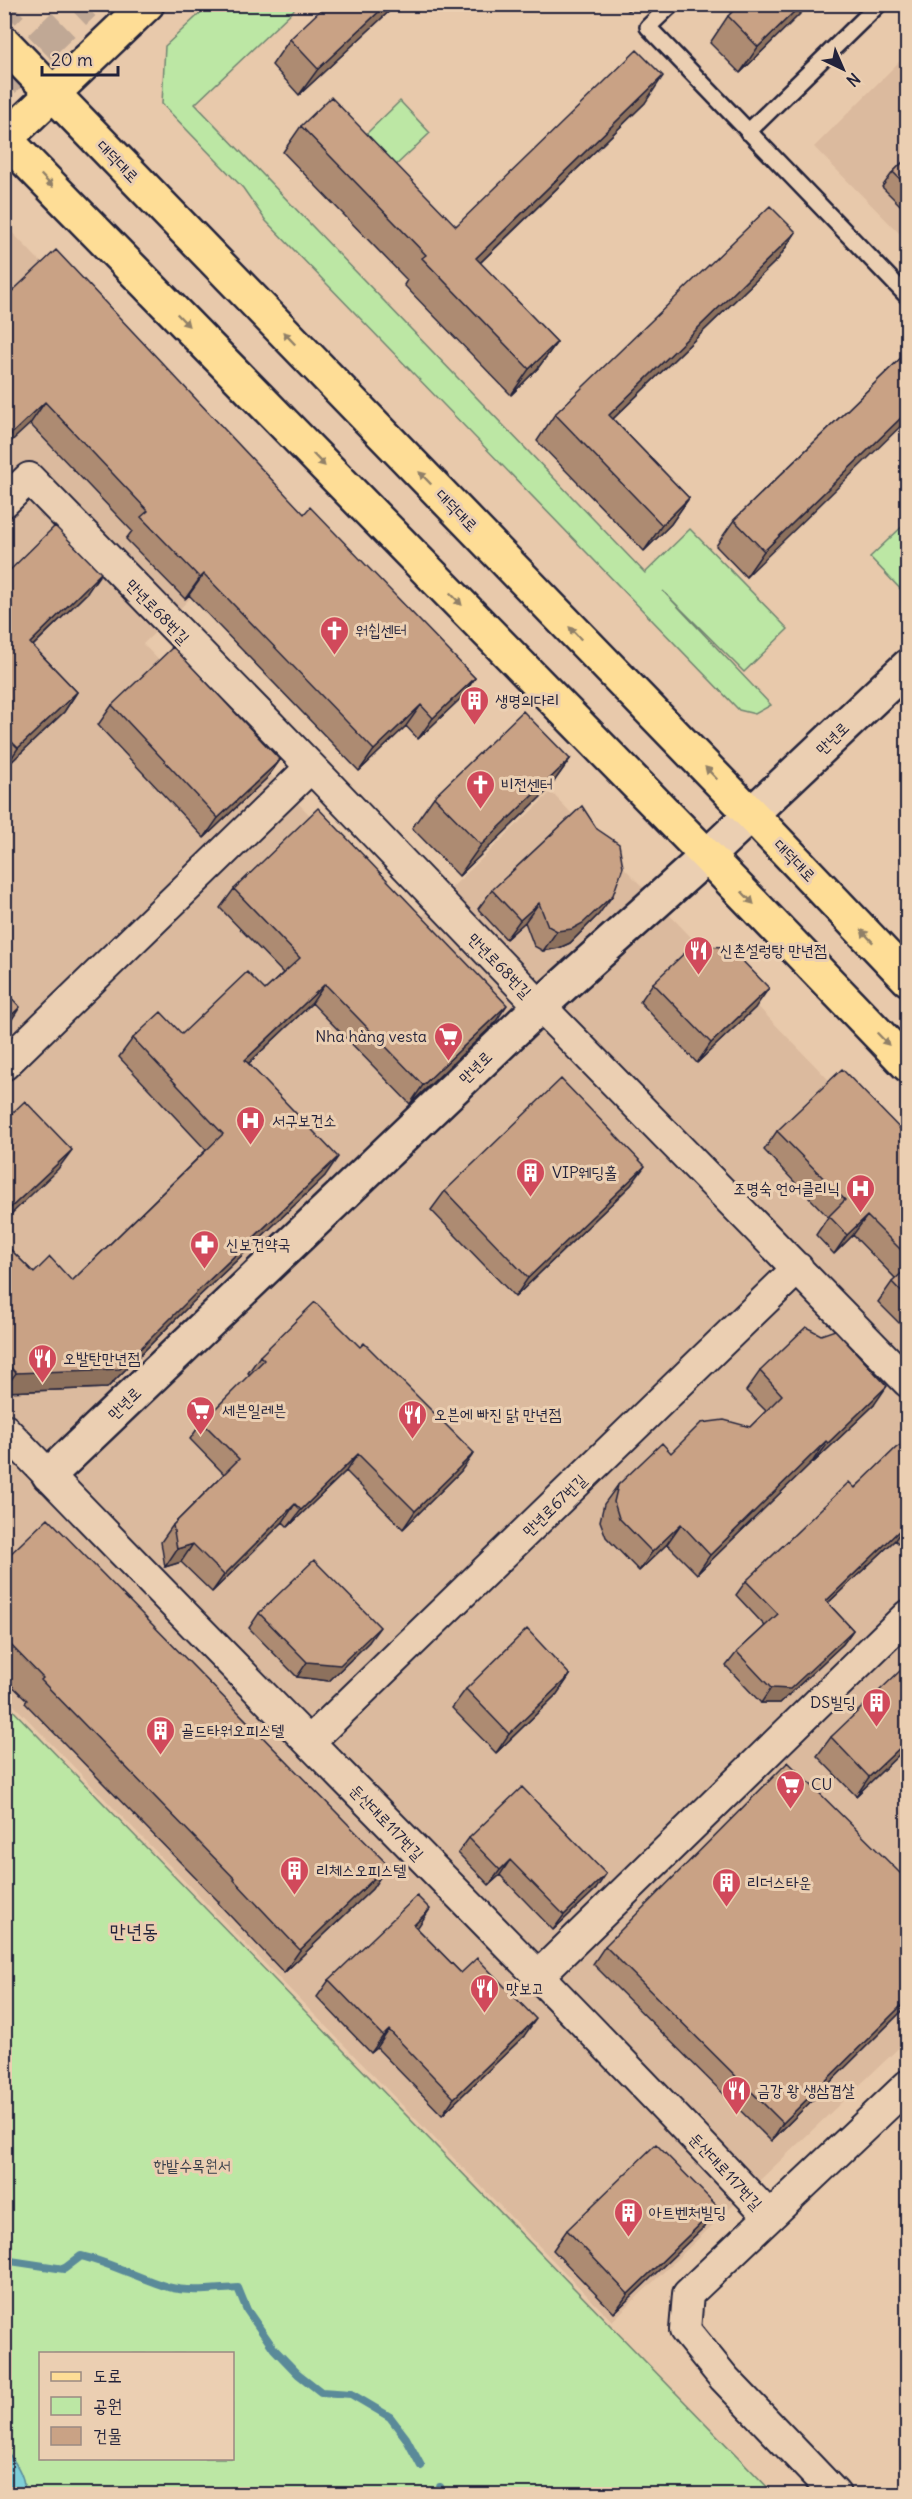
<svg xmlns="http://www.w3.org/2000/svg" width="912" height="2499" font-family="Delius,'Poor Story',sans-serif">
<rect width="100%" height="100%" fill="#e8c9ab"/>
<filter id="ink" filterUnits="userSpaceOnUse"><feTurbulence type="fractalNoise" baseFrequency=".0167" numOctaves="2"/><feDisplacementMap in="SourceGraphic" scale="12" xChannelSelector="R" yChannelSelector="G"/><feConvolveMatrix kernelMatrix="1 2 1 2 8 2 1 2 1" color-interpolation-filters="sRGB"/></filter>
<g filter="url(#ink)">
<path fill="#dbba9e" d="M907,54V241L814,147Z
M4,224L281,511L143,644L415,923L551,792L907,1161V2040L612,2321L5,1696Z"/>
<path fill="#bce7a4" stroke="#6f8470" stroke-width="1.5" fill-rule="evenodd" d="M209,5H299L195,104L645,573L690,529L788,629L744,672L663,591L771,705L755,714L739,710L266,221L243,188L162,104L165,46Z
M400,101L430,133L392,169L362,138Z
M907,522V596L870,557Z
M5,1702L774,2494H4ZM40,2354H232V2458H40Z"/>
<path fill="#7fcfd8" stroke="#5a8a99" stroke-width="1.5" d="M5,2449C15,2461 27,2478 24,2494H5Z"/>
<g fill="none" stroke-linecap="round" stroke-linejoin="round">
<path stroke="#5a8a99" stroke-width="8" d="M4,2260L64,2269L81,2256C111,2263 138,2278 168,2287C191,2293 215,2289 238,2288L247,2310L274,2349L298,2374L321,2392L351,2394L390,2417L406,2438L421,2466
M439,2494L440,2487"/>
<path stroke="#c0a895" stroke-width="33" stroke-dasharray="33 16" stroke-linecap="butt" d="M4,12L12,4
M4,81L84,4"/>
<defs>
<path id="lane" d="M672,4L648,27L908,297
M748,132L879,4"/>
<path id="street" d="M4,502L29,478L311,767L540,1006L908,1382
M4,1065L311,767
M4,1429C257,1693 518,1950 769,2216
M309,1742L798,1268
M537,1977L908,1615
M835,2494L724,2378L685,2330L688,2294L908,2085"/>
<path id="secondary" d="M49,1475L540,1006L707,856L908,666"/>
<path id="primary" d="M4,43L752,815L908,979
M4,138L707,856L908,1065
M4,140L147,4"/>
</defs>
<use href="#lane" stroke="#22223b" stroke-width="20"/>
<use href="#street" stroke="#22223b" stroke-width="34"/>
<use href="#secondary" stroke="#22223b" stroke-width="38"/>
<use href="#primary" stroke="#22223b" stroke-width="38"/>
<use href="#lane" stroke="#ebcfb2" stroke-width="15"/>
<use href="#street" stroke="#ebcfb2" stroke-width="30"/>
<use href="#secondary" stroke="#ebcfb2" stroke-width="33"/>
<use href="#primary" stroke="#fedd96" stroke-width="33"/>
</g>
<path fill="#ad8b72" stroke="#22223b" stroke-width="1.5" d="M397,4L299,95L272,65L290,39Z
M621,4H635L628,11Z
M810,4L740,73L710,43L728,16Z
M645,103L480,263L557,342L538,368L511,395L404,285L407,280L283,152L301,126L456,226Z
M908,157V213L882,187L893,172Z
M796,232L778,259L613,419L689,498L671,524L644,551L537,441L555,414Z
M4,299L304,514L475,678L460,699L418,739L406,726L359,771L189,595L185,599L126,539L132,531L30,424Z
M908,351L746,577L716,546L734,520Z
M4,576L87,593L33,646L77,692L64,712L5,768Z
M112,705L280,760L266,779L204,838L98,725Z
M570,759L548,790L459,876L412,828L434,797Z
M908,764V775L903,771Z
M234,889L494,1024L410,1104L312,1003L249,1063L325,1176L192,1303L107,1388L4,1392V1243L34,1273L72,1281L206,1150L119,1057L133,1038L182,1034L265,990L283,973L220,908Z
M492,890L599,914L570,943L559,948L543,951L534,946L525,922L506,939L478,909Z
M653,983L755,1008L697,1063L640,1002Z
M777,1131L908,1137V1332L878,1302L892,1282L896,1279L853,1235L834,1254L816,1235L828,1217L764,1150Z
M631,1185L515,1297L431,1210L445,1191Z
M260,1356L461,1471L403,1529L346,1471L288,1527L283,1522L212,1592L181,1562L165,1567L161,1542L173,1525L224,1474L190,1439L202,1422L250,1375L248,1373Z
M760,1371L874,1405L814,1462L813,1461L697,1574L667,1544L639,1571L606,1537L600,1521L604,1504L618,1485L671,1453L750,1427L766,1411L746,1391Z
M908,1442V1553L895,1540L828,1603L853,1630L843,1644L780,1703H761L726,1666L737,1652L765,1626L736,1595L746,1581Z
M4,1560L388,1865L372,1889L284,1973L218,1903L219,1902L25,1703L27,1700L4,1678Z
M259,1613L369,1642L329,1681L297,1677L249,1628Z
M570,1675L557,1694L496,1753L452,1708L466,1689Z
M908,1675V1746L856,1796L817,1756L831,1737Z
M469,1838L596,1889L553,1930L500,1875L489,1885L458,1853Z
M417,1928L461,1973L524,2036L442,2115L377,2048L371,2053L317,1997L329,1980Z
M605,1946L908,2005L771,2141L593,1964Z
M704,2227L614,2313L553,2250L567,2230Z"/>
<path fill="#8d715d" stroke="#22223b" stroke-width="1.5" d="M387,4H397L299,95L318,69Z
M802,4H810L740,73L758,47Z
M663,76L645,103L457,285L476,258Z
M796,232L778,259L590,441L609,415Z
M557,342L538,368L511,395L529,369Z
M45,402L30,424L4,448V441Z
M908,411V419L746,577L764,551Z
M689,498L671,524L644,551L662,525Z
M101,573L87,593L16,662L30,643Z
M204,574L189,595L185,599L200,578Z
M475,678L460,699L418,739L433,718Z
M77,692L64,712L5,768L18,748Z
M421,705L406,726L359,771L374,750Z
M570,759L548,790L459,876L481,845Z
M280,760L266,779L204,838L218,818Z
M613,895L599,914L570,943L559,948L543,951L557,931Z
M539,903L525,922L506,939L520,920Z
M325,984L312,1003L232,1079L245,1060Z
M769,988L755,1008L697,1063L711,1043Z
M507,1005L494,1024L410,1104L423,1085Z
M20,1007L7,1027L4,1029V1022Z
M72,1150L58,1169L4,1221V1214Z
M338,1157L325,1176L192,1303L107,1388L4,1392V1389L16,1373L205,1284Z
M645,1166L631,1185L515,1297L528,1278Z
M867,1216L853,1235L834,1254L847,1235Z
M887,1386L874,1405L814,1462L828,1443Z
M826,1441L813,1461L697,1574L710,1555Z
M474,1453L461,1471L403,1529L415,1511Z
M358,1454L346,1471L288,1527L301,1510Z
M295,1504L283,1522L212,1592L224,1575Z
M681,1524L667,1544L639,1571L652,1552Z
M905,1525L895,1540L815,1615L826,1601Z
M193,1544L181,1562L165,1567L177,1549Z
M380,1627L369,1642L329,1681L297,1677L307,1662Z
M853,1630L843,1644L780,1703H761L771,1688Z
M570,1675L557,1694L496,1753L509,1734Z
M908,1740V1746L856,1796L869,1777Z
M510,1860L500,1875L489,1885L500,1870Z
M388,1865L372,1889L284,1973L300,1950Z
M606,1874L596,1889L553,1930L564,1915Z
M430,1909L418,1927L402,1942L414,1925Z
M908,1999V2005L771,2141L783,2123Z
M536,2019L524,2036L442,2115L454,2098Z
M389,2030L377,2048L371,2053L383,2036Z
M718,2207L704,2227L614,2313L628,2294Z"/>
<path fill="#c9a285" stroke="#22223b" stroke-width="1.5" d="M327,4H387L318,69L290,39Z
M740,4H802L758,47L728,16Z
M637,50L663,76L476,258L557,342L529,369L422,258L426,255L301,126L331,97L456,226Z
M908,157V187L893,172Z
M770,206L796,232L609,415L689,498L662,525L555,414Z
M56,250L304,514L310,507L475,678L433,718L421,705L374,750L204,574L200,578L141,517L148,511L45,402L4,441V299Z
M908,351V411L764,551L734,520Z
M55,526L101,573L30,643L77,692L18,748L4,734V576Z
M173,647L280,760L218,818L112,705Z
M523,711L570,759L481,845L434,797Z
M582,806L597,829L619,844L623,867L613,895L583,923L572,929L557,931L548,926L539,903L520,920L492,890Z
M318,808L507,1005L423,1085L325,984L245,1060L338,1157L205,1284L120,1369L16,1373L4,1361V1243L34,1273L50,1257L72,1281L223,1134L133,1038L161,1012L182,1034L247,972L265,990L300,958L234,889Z
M692,946L729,947L769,988L711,1043L653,983Z
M4,990L20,1007L4,1022Z
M842,1069L908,1137V1257L867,1216L847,1235L829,1216L845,1200L777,1131Z
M561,1079L645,1166L528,1278L445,1191Z
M25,1101L72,1150L4,1214V1121Z
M908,1267V1299L892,1282Z
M315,1302L360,1347L364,1343L474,1453L415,1511L358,1454L301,1510L295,1504L224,1575L193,1544L177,1549L173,1525L239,1459L202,1422L264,1360L260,1356Z
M806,1327L821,1335L835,1330L887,1386L828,1443L826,1441L710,1555L681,1524L652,1552L619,1518L614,1502L618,1485L662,1443L671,1453L701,1423L724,1420L750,1427L782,1395L760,1371Z
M908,1442V1528L905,1525L826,1601L853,1630L790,1689L771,1688L737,1652L778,1614L746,1581L849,1482L855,1488L897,1447Z
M48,1518L388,1865L300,1950L234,1880L235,1879L41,1680L43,1678L4,1638V1560Z
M314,1560L380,1627L340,1665L307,1662L259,1613Z
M527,1629L570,1675L509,1734L466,1689Z
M902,1669L908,1675V1740L869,1777L831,1737Z
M788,1762L902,1875L908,1869V1999L783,2123L605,1946Z
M522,1787L606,1874L564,1915L510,1860L500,1870L469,1838Z
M417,1896L430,1909L414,1925L461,1973L477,1958L536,2019L454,2098L389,2030L383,2036L329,1980Z
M656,2144L718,2207L628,2294L567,2230Z"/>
<defs><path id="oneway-solid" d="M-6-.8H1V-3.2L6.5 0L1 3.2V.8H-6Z" transform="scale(1.5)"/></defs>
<g fill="#908068">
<use href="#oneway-solid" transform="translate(47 181) rotate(46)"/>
<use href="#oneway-solid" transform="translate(183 320) rotate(46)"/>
<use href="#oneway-solid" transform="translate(289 338) rotate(-134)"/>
<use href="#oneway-solid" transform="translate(319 460) rotate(46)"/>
<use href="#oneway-solid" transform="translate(425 478) rotate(-134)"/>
<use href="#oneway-solid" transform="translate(456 599) rotate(46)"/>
<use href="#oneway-solid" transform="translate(575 633) rotate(-134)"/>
<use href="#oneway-solid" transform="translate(711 773) rotate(-134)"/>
<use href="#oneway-solid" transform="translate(748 898) rotate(46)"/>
<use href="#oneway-solid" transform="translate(867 936) rotate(-133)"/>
<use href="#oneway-solid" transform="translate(883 1039) rotate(46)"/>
</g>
</g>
<defs>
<symbol id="church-pin" viewBox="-11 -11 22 30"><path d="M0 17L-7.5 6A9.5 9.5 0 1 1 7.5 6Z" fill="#d1495b" stroke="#ebcfb2"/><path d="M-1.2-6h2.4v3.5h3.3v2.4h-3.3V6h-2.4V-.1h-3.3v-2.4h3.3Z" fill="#fff"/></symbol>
<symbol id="building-pin" viewBox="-11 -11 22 30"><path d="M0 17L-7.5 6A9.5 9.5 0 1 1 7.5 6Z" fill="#d1495b" stroke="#ebcfb2"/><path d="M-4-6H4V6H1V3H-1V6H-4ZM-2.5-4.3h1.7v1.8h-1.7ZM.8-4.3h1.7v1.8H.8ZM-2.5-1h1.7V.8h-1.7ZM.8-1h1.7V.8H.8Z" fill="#fff"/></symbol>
<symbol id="restaurant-pin" viewBox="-11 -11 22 30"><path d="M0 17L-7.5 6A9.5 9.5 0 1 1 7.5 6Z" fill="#d1495b" stroke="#ebcfb2"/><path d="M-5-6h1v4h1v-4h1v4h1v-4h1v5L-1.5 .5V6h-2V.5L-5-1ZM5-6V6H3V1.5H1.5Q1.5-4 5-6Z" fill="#fff"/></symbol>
<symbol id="supermarket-pin" viewBox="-11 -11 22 30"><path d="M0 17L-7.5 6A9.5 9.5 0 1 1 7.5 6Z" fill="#d1495b" stroke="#ebcfb2"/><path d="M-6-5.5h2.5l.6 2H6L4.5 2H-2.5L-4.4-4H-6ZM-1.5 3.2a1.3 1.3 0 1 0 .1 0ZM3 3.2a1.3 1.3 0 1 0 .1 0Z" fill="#fff"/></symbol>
<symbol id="hospital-pin" viewBox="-11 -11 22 30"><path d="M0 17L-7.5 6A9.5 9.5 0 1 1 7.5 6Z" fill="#d1495b" stroke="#ebcfb2"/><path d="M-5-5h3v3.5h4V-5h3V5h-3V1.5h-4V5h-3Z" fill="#fff"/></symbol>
<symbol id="pharmacy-pin" viewBox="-11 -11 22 30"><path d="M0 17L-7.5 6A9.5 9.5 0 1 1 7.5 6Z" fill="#d1495b" stroke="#ebcfb2"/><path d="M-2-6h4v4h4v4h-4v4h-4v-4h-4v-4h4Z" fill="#fff"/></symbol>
</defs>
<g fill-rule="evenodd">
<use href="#church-pin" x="318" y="614" width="33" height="45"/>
<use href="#building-pin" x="458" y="684" width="33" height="45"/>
<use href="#church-pin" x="464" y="768" width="33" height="45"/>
<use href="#restaurant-pin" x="682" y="934" width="33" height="45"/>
<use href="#supermarket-pin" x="432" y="1020" width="33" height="45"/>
<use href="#hospital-pin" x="234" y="1104" width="33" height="45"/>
<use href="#building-pin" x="514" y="1156" width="33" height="45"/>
<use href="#hospital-pin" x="844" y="1172" width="33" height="45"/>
<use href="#pharmacy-pin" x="188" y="1228" width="33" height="45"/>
<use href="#restaurant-pin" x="26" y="1342" width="33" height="45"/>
<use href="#supermarket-pin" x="184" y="1394" width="33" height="45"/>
<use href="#restaurant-pin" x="396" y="1398" width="33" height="45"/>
<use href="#building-pin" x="860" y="1686" width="33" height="45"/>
<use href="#building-pin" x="144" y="1714" width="33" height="45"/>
<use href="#supermarket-pin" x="774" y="1768" width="33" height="45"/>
<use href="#building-pin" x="278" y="1854" width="33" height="45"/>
<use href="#building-pin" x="710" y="1866" width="33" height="45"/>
<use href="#restaurant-pin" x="468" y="1972" width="33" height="45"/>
<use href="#restaurant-pin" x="720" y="2074" width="33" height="45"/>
<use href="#building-pin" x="612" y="2196" width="33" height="45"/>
</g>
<g text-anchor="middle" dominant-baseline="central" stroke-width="6" stroke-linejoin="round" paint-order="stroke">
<g font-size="16" fill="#22223b" stroke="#ebcfb2">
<text transform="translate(118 161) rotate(46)">대덕대로</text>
<text transform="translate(457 510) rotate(46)">대덕대로</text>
<text transform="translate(158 611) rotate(46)">만년로68번길</text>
<text transform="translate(832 738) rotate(-44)">만년로</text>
<text transform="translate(795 860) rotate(46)">대덕대로</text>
<text transform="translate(500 965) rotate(46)">만년로68번길</text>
<text transform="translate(475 1067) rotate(-44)">만년로</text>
<text transform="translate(124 1403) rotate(-44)">만년로</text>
<text transform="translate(554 1505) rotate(-44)">만년로67번길</text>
<text transform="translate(387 1822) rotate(46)">둔산대로117번길</text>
<text transform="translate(726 2171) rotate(47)">둔산대로117번길</text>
</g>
<g font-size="16" fill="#22223b" stroke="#ebcfb2" text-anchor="start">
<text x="355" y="630">워쉽센터</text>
<text x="495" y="700">생명의다리</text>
<text x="501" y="784">비전센터</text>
<text x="720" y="950">신촌설렁탕 만년점</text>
<text x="427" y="1036" text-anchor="end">Nha hàng vesta</text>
<text x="272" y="1120">서구보건소</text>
<text x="552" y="1172">VIP웨딩홀</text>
<text x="840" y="1188" text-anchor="end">조명숙 언어클리닉</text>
<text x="226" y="1244">신보건약국</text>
<text x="63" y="1358">오발탄만년점</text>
<text x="222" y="1410">세븐일레븐</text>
<text x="434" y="1414">오븐에 빠진 닭 만년점</text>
<text x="856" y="1702" text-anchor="end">DS빌딩</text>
<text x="181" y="1730">골드타워오피스텔</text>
<text x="811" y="1784">CU</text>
<text x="316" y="1870">리체스오피스텔</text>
<text x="747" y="1882">리더스타운</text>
<text x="506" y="1988">맛보고</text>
<text x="757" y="2090">금강 왕 생삼겹살</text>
<text x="649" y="2212">아트벤처빌딩</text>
</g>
<g font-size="16" fill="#39404b" stroke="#ebcfb2">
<text x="192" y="2165">한밭수목원서</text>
</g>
<g font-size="20" fill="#22223b" stroke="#ebcfb2">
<text x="134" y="1930">만년동</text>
</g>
</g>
<rect width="912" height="2499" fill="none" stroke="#ebcfb2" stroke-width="24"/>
<rect x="12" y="12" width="888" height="2475" fill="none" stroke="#22223b" stroke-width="2" filter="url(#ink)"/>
<rect x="39" y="2352" width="195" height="108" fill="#ebcfb2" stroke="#9b8a82" stroke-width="1.5"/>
<rect x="51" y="2372" width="30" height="9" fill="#fedd96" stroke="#9b8a82" stroke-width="1.5"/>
<text x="93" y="2382" font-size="18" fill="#22223b">도로</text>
<rect x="51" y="2397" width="30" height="18" fill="#bce7a4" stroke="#9b8a82" stroke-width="1.5"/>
<text x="93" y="2412" font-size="18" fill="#22223b">공원</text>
<rect x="51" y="2427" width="30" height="18" fill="#c9a285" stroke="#9b8a82" stroke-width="1.5"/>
<text x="93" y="2442" font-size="18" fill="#22223b">건물</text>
<g transform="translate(843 69) rotate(136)" stroke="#ebcfb2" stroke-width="4.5" paint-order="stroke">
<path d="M0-4.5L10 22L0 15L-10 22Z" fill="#22223b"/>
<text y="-9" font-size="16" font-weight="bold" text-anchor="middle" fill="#22223b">N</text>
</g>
<path d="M42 66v9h76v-9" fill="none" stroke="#22223b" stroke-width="3"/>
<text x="51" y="66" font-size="18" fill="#22223b" stroke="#ebcfb2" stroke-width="4.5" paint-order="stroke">20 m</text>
</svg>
